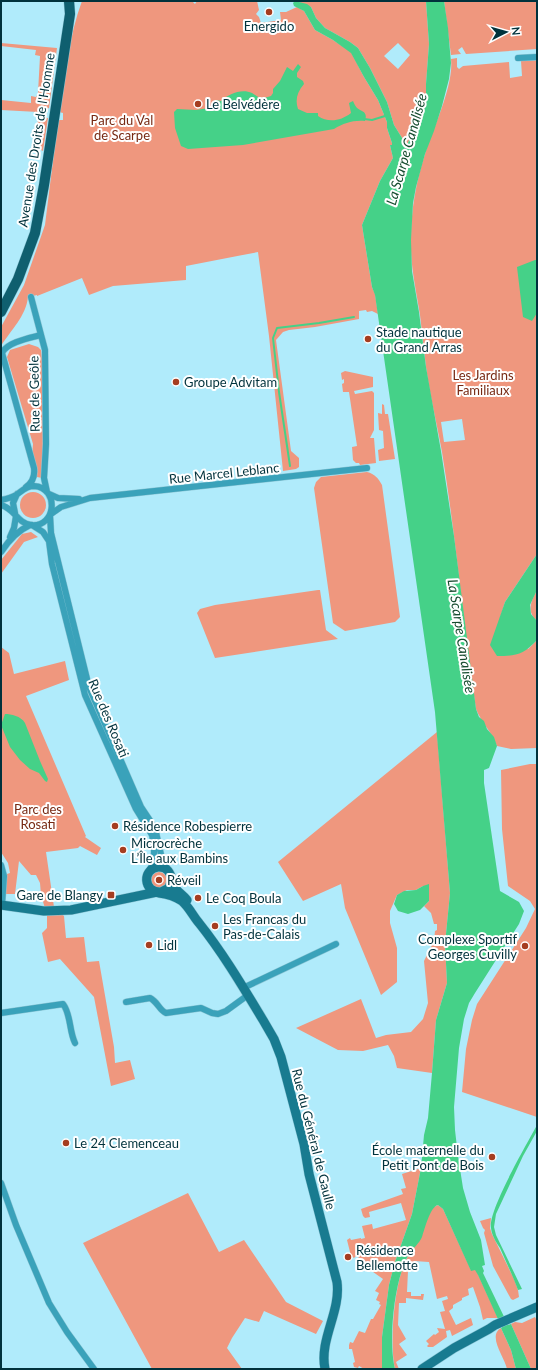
<svg xmlns="http://www.w3.org/2000/svg" width="538" height="1370" font-family="Lato,sans-serif">
<rect width="100%" height="100%" fill="#b0ebfb"/>
<path fill="#ef977e" fill-rule="evenodd" d="M82,1H192L195,4L197,1H257L259,10L256,14L259,17L261,23L281,20L280,12H286L297,7L304,11L315,30L333,40L351,52L364,77L378,100L387,122V128L392,143V145H390L393,158L380,181L362,225L372,287L375,294L378,314L372,311L367,312L366,310L359,311V319L315,327L289,330L283,332L276,340L291,451L299,458V467L296,469L283,471L269,336L258,252L186,266V280L113,286L89,295L82,278L37,296V295L28,297C26,316 11,330 1,346V327L24,285L45,225L58,120H63V113L59,112C65,75 69,36 82,1Z
M296,1H426L429,44L426,84V94L424,107L418,115L407,146L394,125L387,102L370,68L358,48L350,42L325,28L316,18L311,7ZM398,43L410,55L398,69L384,56Z
M444,1H537V49L466,54L462,47L458,50L461,54L451,55Z
M1,43L57,48L49,108L38,112L1,110V100L31,103V96L36,97L38,93L40,56L35,55L36,50L1,46Z
M457,58V67L459,69L463,66L509,62L510,78L522,76L521,61L537,60V554L505,602L500,618L528,649L537,640V748L511,749L497,746C492,732 481,722 476,709C463,623 456,537 442,452C437,424 430,396 426,367C424,350 422,332 420,315C416,289 410,265 411,239C411,210 416,182 425,154C433,128 454,86 451,59ZM462,419L465,440L444,442L441,422Z
M41,117L48,118L43,151L35,147L38,119Z
M29,344L38,347L41,350L42,358L45,461L42,478L37,477V469L32,456L33,444L7,357L10,350Z
M345,371L373,377V387L354,391L355,394L372,391L374,393V430L370,438H374L376,463L360,465L359,463H356L353,460L352,447L357,446L349,392H343L342,384L344,383V379L342,380L341,373Z
M382,404L384,405L385,414H388L395,459L379,461L378,450L384,448L383,431L379,430L378,413L382,414Z
M367,472C375,474 378,478 382,485L400,617L395,622L345,631L333,623L314,488L316,482L321,477Z
M20 505a13 13 0 1 1 26 0a13 13 0 1 1-26 0Z
M31,532L38,537L24,542L1,574V560L22,534Z
M318,590H320L326,630L338,639L215,658L197,613L200,609L215,605Z
M537,590V621C526,611 531,602 537,590Z
M1,647L9,653L14,674L65,661L69,680L26,696L86,836L85,837L101,848L97,855L80,846L78,848L46,852L54,907L64,916L66,938L84,937L87,962L99,961L114,1047L115,1063L130,1060L135,1079L111,1086L94,997L60,959L48,962L42,933L47,928V915L41,895L40,883L36,875H31L19,861L15,894H5L7,874L10,873L8,863L1,852Z
M437,732L450,893L445,944L447,983L436,1020L432,1073L397,1068L394,1056L388,1045L363,1051L338,1050L296,1028L361,999L376,1038L386,1035L411,1032L423,1019L428,1003L424,961L434,941L435,931L437,930V924H434L431,913L424,906L429,901L423,886L416,890H407L397,895L390,911V923L397,948V982L381,995L345,908L341,884L303,901L278,862Z
M530,764H537V1117L462,1092L466,1049L472,1020L477,1004L526,928L535,909L530,901L508,886L502,829L501,770Z
M151 880a8 8 0 1 1 16 0a8 8 0 1 1-16 0Z
M421,1168L412,1214L395,1262L389,1285L382,1337V1369H364L359,1366L358,1368L354,1367L353,1363L355,1362L352,1349H349V1345L350,1342L353,1343L359,1331L365,1333L371,1319H373L381,1305L379,1304L380,1302L376,1300L379,1293L375,1291L383,1279L366,1267L368,1263L356,1256L354,1258L351,1256L347,1240L350,1238L351,1240L361,1238V1239L365,1238L362,1226L372,1224L373,1229L406,1220L401,1203L369,1212L370,1217L365,1218L363,1216L361,1209L403,1194L401,1189L406,1188L402,1174Z
M188,1193L219,1252L244,1240L286,1302L323,1321L316,1334L264,1311L259,1322L245,1318L232,1338L227,1348L242,1369H152L83,1243Z
M438,1205L443,1209L471,1270H476L498,1318H487L483,1320L480,1307L473,1287L468,1289L469,1295L462,1298V1300L453,1305V1308L449,1311L456,1325L471,1318L473,1325L452,1336L450,1330L446,1331L447,1337L433,1347H428L427,1346L429,1344L426,1341L434,1334L435,1335L439,1332L437,1328L445,1329L440,1312L445,1311L442,1301L448,1299L447,1296L437,1299L429,1262L414,1261L413,1271H408L407,1292H411V1296H421V1294H424L423,1300L406,1298V1303H399L398,1325L406,1339L399,1344L407,1355L396,1362L399,1369H395C389,1343 394,1268 413,1249L432,1208Z
M491,1218L490,1228L492,1234L514,1279L518,1290L519,1297L513,1300L511,1299L493,1266L484,1233L485,1230L483,1228L480,1221Z
M535,1317L537,1321V1369H531L511,1324L515,1322L522,1323Z
M501,1328L511,1350L516,1369H507C505,1358 487,1336 501,1328Z"/>
<path fill="#45d188" d="M295,1L307,4L311,7L316,18L325,28L350,42L358,48L370,68L387,102L394,125L407,146L418,115L424,107L426,95V84L429,44L426,1H444L448,28L451,63L449,79L442,106L434,131L425,154L416,187L413,203L411,240L412,271L419,312L426,367L441,451L454,536L476,709L479,717L484,721L487,729L494,737L497,746L489,768L484,770V783L500,891L519,902L524,911L519,924L475,993L469,1003L464,1019L459,1048L454,1107L455,1130L458,1156L463,1188L470,1212L481,1240L485,1265L482,1266L484,1271L483,1273L508,1325L511,1324L531,1369H516L511,1350L501,1328H502L478,1275L475,1270L471,1271L443,1209L438,1205C430,1207 425,1228 422,1237C419,1244 413,1248 409,1254C394,1279 388,1340 395,1369H382V1337L389,1285L395,1262L412,1214L421,1168L424,1135L428,1118L432,1073L436,1020L447,983L445,944L450,893L435,712L375,295L372,287L362,225L380,181L393,158L390,145H392V143L387,128V122L378,100L364,77L351,53L333,40L315,30L304,11L294,6L293,3Z
M298,64L301,67L297,73V77L303,81L304,84C297,92 295,100 298,109L307,113H318V116C328,123 341,121 351,113L349,103L353,101C354,103 355,106 357,108C362,112 368,111 365,121C353,120 344,123 334,129L243,145L188,149L181,146L175,128L174,112L177,109L196,110L209,108L216,100L221,101C228,94 242,88 252,93C255,95 258,97 261,99L271,96L273,93V89L280,81L287,67L293,71Z
M535,260H537V313L532,321L523,317L517,267Z
M537,554V590L530,605L531,614L537,621V640C523,655 516,656 497,656L490,645L505,602Z
M5,714C11,714 21,716 25,723L40,761L48,779L47,782L45,781L39,773L30,769L20,760L10,747L1,725Z
M429,884V901L420,910L408,914L398,911L394,904L397,895L404,891L416,890L423,886Z
M537,1125V1131L523,1156L496,1214L494,1227L496,1235L522,1289L518,1290C513,1276 506,1262 500,1248C496,1242 492,1236 491,1228C488,1210 527,1144 537,1125Z"/>
<g fill="none" stroke-linecap="round" stroke-linejoin="round">
<path stroke="#45d188" stroke-width="2" d="M364,119L372,120L385,116
M290,466L279,392L273,338L277,328L319,323L354,317"/>
<defs>
<path id="street" d="M518,58L537,57
M31,297L45,350L46,444L44,478L47,492
M26,487C32,483 35,476 34,468L2,353C7,342 30,338 41,335
M49,494L58,498L79,499
M1,500C6,499 11,498 16,495C22,491 26,486 34,486C60,488 56,528 31,525C17,523 15,509 1,505
M15,513L13,503L17,494
M51,514L61,507L90,498L367,468
M50,515L51,533L89,687L141,807L155,828L162,859L168,870
M32,525L43,532L49,541L52,564L85,695L136,809L152,835L154,845V853L153,861L150,870
M10,537L14,528L16,516
M1,552C9,540 17,531 30,525
M1,865L4,876L2,905
M243,988L336,944
M126,1002L150,998C158,1002 159,1010 166,1013L201,1008L212,1013L218,1014L226,1011L248,995
M1,1013L63,1004C71,1014 69,1031 75,1043
M1,1183L16,1225L49,1303L67,1332L94,1369"/>
<path id="secondary" d="M172,879L169,888L161,892C143,893 142,869 158,867C172,866 171,881 176,889C179,893 184,896 187,900
M159,893C167,894 176,897 182,901C189,907 193,916 199,923C223,953 243,987 263,1020L274,1039L281,1057L304,1144L309,1174L337,1282C341,1312 319,1339 325,1369
M1,905L44,911L71,910L157,892
M422,1369L454,1348L489,1329L495,1325L537,1307"/>
<path id="primary" d="M1,312L18,279L35,233L44,185L70,14L69,1"/>
</defs>
<use href="#street" stroke="#8dc6d5" stroke-width="7"/>
<use href="#secondary" stroke="#8dc6d5" stroke-width="10"/>
<use href="#primary" stroke="#8dc6d5" stroke-width="11"/>
<use href="#street" stroke="#3aa2ba" stroke-width="6"/>
<use href="#secondary" stroke="#187b90" stroke-width="9"/>
<use href="#primary" stroke="#0f5f6f" stroke-width="10"/>
</g>
<g fill="#a53d20" stroke="#fff" stroke-width="1.5">
<circle cx="269" cy="12" r="4"/>
<circle cx="198" cy="104" r="4"/>
<circle cx="368" cy="339" r="4"/>
<circle cx="176" cy="382" r="4"/>
<circle cx="115" cy="826" r="4"/>
<circle cx="123" cy="850" r="4"/>
<circle cx="159" cy="880" r="4"/>
<rect x="107" y="891" width="8" height="8" rx="2"/>
<circle cx="198" cy="898" r="4"/>
<circle cx="215" cy="926" r="4"/>
<circle cx="149" cy="945" r="4"/>
<circle cx="525" cy="946" r="4"/>
<circle cx="66" cy="1143" r="4"/>
<circle cx="492" cy="1157" r="4"/>
<circle cx="348" cy="1257" r="4"/>
</g>
<g text-anchor="middle" dominant-baseline="central" stroke-width="4" stroke-linejoin="round" paint-order="stroke">
<g font-size="13" fill="#00323c" stroke="#fff" text-anchor="start">
<text x="269" y="26" text-anchor="middle">Energido</text>
<text x="206" y="104">Le Belvédère</text>
<text x="376" y="332">Stade nautique<tspan x="376" dy="15">du Grand Arras</tspan></text>
<text x="184" y="382">Groupe Advitam</text>
<text x="123" y="826">Résidence Robespierre</text>
<text x="131" y="843">Microcrèche<tspan x="131" dy="15">L’Île aux Bambins</tspan></text>
<text x="167" y="880">Réveil</text>
<text x="103" y="895" text-anchor="end">Gare de Blangy</text>
<text x="206" y="898">Le Coq Boula</text>
<text x="223" y="919">Les Francas du<tspan x="223" dy="15">Pas-de-Calais</tspan></text>
<text x="517" y="939" text-anchor="end">Complexe Sportif<tspan x="517" dy="15">Georges Cuvilly</tspan></text>
<text x="157" y="945">Lidl</text>
<text x="74" y="1143">Le 24 Clemenceau</text>
<text x="484" y="1150" text-anchor="end">École maternelle du<tspan x="484" dy="15">Petit Pont de Bois</tspan></text>
<text x="356" y="1250">Résidence<tspan x="356" dy="15">Bellemotte</tspan></text>
</g>
<g font-size="13" fill="#772913" stroke="#fff">
<text x="122" y="120">Parc du Val<tspan x="122" dy="15">de Scarpe</tspan></text>
<text x="483" y="375">Les Jardins<tspan x="483" dy="15">Familiaux</tspan></text>
<text x="38" y="809">Parc des<tspan x="38" dy="15">Rosati</tspan></text>
</g>
<g font-size="13" fill="#00323c" stroke="#fff">
<text transform="translate(36 140) rotate(-81)">Avenue des Droits de l'Homme</text>
<text transform="translate(34 394) rotate(-91)">Rue de Geôle</text>
<text transform="translate(224 473) rotate(-6)">Rue Marcel Leblanc</text>
<text transform="translate(109 718) rotate(67)">Rue des Rosati</text>
<text transform="translate(314 1139) rotate(76)">Rue du Général de Gaulle</text>
</g>
<g font-size="14" font-style="italic" fill="#164c2f" stroke="#fff">
<text transform="translate(406 149) rotate(-74)">La Scarpe Canalisée</text>
<text transform="translate(462 636) rotate(81)">La Scarpe Canalisée</text>
</g>
</g>
<rect width="538" height="1370" fill="none" stroke="#00323c" stroke-width="4"/>
<g transform="translate(506 32) rotate(84)" stroke="#ffffff" stroke-width="3" paint-order="stroke">
<path d="M0-3L7 15L0 10L-7 15Z" fill="#00323c"/>
<text y="-6" font-size="11" font-weight="bold" text-anchor="middle" fill="#00323c">N</text>
</g>
</svg>
